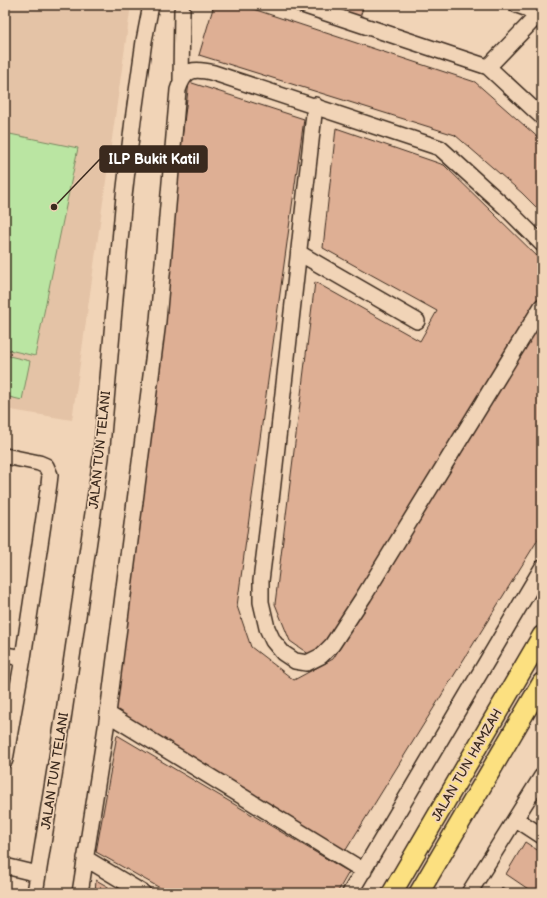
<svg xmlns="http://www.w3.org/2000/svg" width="547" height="898" font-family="'Balsamiq Sans',sans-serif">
<rect width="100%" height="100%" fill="#f1d4b7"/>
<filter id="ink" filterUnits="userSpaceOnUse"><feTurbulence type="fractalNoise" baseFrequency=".025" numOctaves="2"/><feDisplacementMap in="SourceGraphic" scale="8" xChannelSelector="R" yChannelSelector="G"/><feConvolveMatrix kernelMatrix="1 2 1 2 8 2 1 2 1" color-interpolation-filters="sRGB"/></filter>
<g filter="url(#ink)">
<path fill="#e4c3a6" d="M5,5H131L72,420L5,409Z"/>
<path fill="#bae5a2" stroke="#7a8860" d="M5,133L78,148L35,356L5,349Z
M5,355L30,361L22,400L5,396Z"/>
<path fill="#deaf94" stroke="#3b2a1e" d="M214,5H241L475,82L542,141V213L522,193L455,135L199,55Z
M316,5H364L359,20Z
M189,82L304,119L237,606L251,647L294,680L333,659L454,465L542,318V533L344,853L112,708Z
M336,128L444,165L542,261V295L329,638L310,655L290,641L275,604L315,282L420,341L437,311L323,248Z
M117,735L349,872L337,893H169L96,852Z
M542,810V819L538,817Z
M525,842L542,853V893H534L506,874Z
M96,880L119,893H95Z
M502,888L509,893H499Z"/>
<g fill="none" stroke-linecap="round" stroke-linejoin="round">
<defs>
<path id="minor" d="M302,5L488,67L542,117
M517,5L528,9L542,20
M488,67L537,16
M181,80L182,10
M315,105L272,492L261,581V602L267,628L273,641L283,653L295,661L307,663L321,656L332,645L364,596L542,306
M299,253L417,321
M5,456L39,463L46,466L50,475L49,484L23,658L5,760
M5,655L23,658
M108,714L364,871
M516,819L542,836
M85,858L143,893
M5,866L38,874
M35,893L62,726L101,458L124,196L133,120L144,41L151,5
M80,893L107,721L158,321L178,90C185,68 194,68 214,73L440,148L505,207L542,244
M350,893L542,568
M469,893L542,776"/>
<path id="major" d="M392,893L542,636
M419,893L542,683"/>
</defs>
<use href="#minor" stroke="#3b2a1e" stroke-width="18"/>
<use href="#major" stroke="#3b2a1e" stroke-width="22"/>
<use href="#minor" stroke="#f1d4b7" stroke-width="15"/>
<use href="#major" stroke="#fce080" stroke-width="19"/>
</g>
</g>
<g text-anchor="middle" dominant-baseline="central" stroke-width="3.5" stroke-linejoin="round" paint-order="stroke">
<g font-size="13" fill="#3b2a1e" stroke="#f1d4b7">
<text transform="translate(100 450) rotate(-84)">JALAN TUN TELANI</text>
<text transform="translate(467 765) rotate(-60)">JALAN TUN HAMZAH</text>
<text transform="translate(55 771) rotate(-81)">JALAN TUN TELANI</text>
</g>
</g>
<path fill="none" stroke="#3b2a1e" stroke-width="1.5" d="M54 207L100 159"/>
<circle fill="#3b2a1e" stroke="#f1d4b7" stroke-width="1.5" cx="54" cy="207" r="4"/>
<rect fill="#3b2a1e" stroke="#3b2a1e" stroke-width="1.5" x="100" y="146" width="107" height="26" rx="4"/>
<g font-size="14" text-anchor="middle" font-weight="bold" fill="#fff">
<text x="154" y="164">ILP Bukit Katil</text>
</g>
<rect width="547" height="898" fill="none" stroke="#f1d4b7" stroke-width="20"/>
<rect x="10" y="10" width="527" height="878" fill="none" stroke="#3b2a1e" stroke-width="1.5" filter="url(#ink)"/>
</svg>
